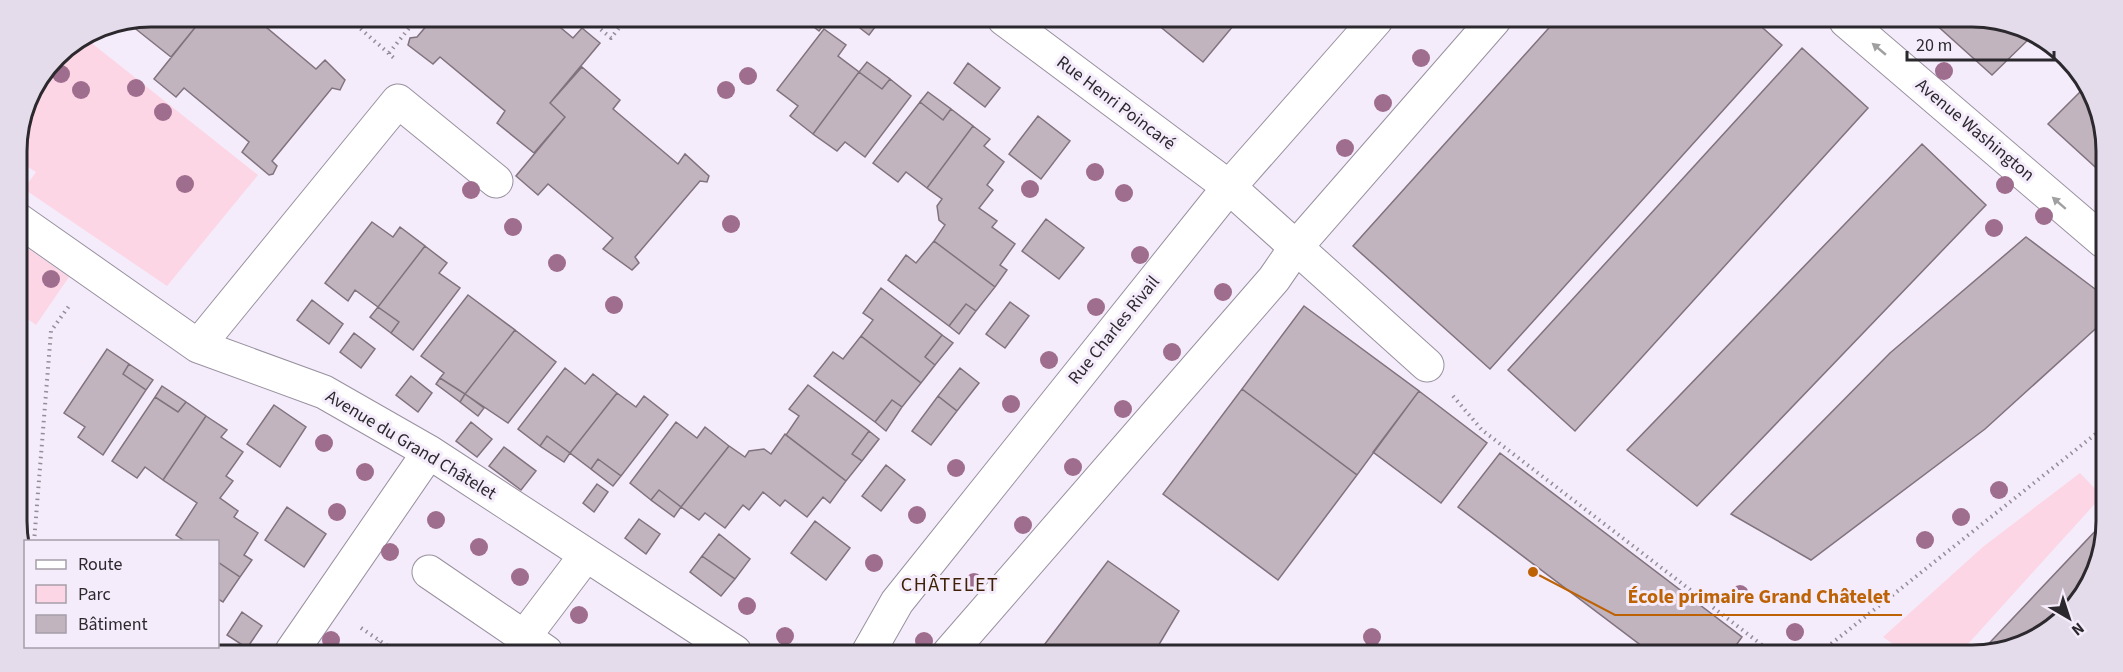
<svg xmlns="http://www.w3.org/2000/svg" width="2123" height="672" font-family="'Source Sans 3',sans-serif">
<rect width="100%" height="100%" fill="#f5ecfb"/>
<path fill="#fcd6e5" d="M84,37L258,175L167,286L24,189L36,172L17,160C17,124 29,80 57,55C64,48 75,43 84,37Z
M17,241L69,277L36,325L18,312Z
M2080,473L2102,496L1958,655H1908L1883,637L1984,546Z"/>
<path fill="#c2b4bf" stroke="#80737e" stroke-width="1.5" d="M151,16L199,17L202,19L171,57L132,26L138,19Z
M199,17H254L316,69L325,60L345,80L340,90L332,88L272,161L277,166L273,174L269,175L242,152L249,142L184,88L176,97L154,79L202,19Z
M434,17L549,18L573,38L582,28L600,43L550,103L565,117L534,153L497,123L505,111L440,57L433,64L408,45L410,38L417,37Z
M802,18H829L819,31Z
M847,18H882L869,35Z
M1151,19H1239L1203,62Z
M1556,20L1755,21L1782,45L1490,369L1353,246Z
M1932,21H2007L2032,36L1992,75Z
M824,29L846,45L838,56L859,72L813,134L790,116L798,106L777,90Z
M1802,48L1868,108L1575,431L1508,370Z
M867,62L890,79L882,89L859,72Z
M968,63L1000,88L985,107L954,83Z
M582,67L620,100L613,109L678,164L685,154L709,176L707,182L700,181L635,257L639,263L632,270L603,249L613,238L548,184L538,195L516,176L565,117L550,103Z
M859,72L882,89L890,79L911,96L865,157L845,142L837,151L813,134Z
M2085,87L2104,125V175L2048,124Z
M928,92L951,109L943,120L920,102Z
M920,102L943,120L951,109L973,126L927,188L906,172L898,182L873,163Z
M1038,116L1070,141L1041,179L1009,154Z
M973,126L990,139L984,146L1004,162L987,185L993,190L979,208L997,221L992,227L1015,244L1000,265L1007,270L995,287L934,241L945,225L939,220L937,206L942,199L927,188Z
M1922,144L1986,205L1697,506L1627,450Z
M1046,219L1084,248L1059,279L1022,251Z
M372,222L393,237L400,227L425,246L378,307L355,290L348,301L325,283Z
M2026,237L2103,295V322L1985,429L1811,560L1731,514L1890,353Z
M934,241L995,287L976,311L966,304L949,326L888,280L906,255L916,263Z
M425,246L447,263L439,273L460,288L413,350L391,333L399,322L378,307Z
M881,288L942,335L925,357L935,365L921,383L861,336L873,320L863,313Z
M468,295L515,330L465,394L440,378L444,373L421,356Z
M312,300L343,324L329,344L297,320Z
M1010,302L1029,316L1005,348L986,334Z
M966,304L976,311L959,334L949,326Z
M1304,306L1419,391L1357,475L1242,389Z
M378,307L399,322L391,333L370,317Z
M515,330L556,362L508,423L465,394Z
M354,333L375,349L361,368L340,352Z
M942,335L953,343L935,365L925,357Z
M861,336L921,383L902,407L892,400L875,422L814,376L833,352L843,359Z
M107,349L129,364L123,374L146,390L103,455L78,437L85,427L64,413Z
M129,364L153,380L146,390L123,374Z
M565,368L585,384L593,374L617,393L570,453L547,436L540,446L518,429Z
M960,368L979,383L957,411L938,396Z
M411,376L432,393L418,412L396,395Z
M440,378L465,394L460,402L436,384Z
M808,385L869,431L852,454L862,461L846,481L786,435L799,416L789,409Z
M162,386L186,402L178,412L155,397Z
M1242,389L1357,475L1278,580L1163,494Z
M1419,391L1487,443L1441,503L1373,452Z
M617,393L636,407L644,396L668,415L621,476L598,459L591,469L570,453Z
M465,394L484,408L478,416L460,402Z
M938,396L957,411L931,445L912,431Z
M155,397L178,412L186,402L206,416L163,480L145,467L137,478L112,461Z
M892,400L902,407L886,431L875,422Z
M274,405L306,427L280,467L247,444Z
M206,416L227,430L221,437L243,452L226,476L233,481L220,498L238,511L234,517L258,533L244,555L252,560L240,577L218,562V542H186L176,535L197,503L163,480Z
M471,422L492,439L477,457L456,441Z
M676,422L697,438L705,427L729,446L681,507L659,490L651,500L630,483Z
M869,431L879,439L862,461L852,454Z
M785,434L846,481L830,503L823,497L807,517L785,500L780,506L763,492L749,510L743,505L725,528L705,513L699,520L681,507L729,446L745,457L749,451L764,449L771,454Z
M547,436L570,453L564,462L540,446Z
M504,447L536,471L521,490L489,466Z
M1500,453L1742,637L1729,655L1644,654L1647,650L1458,507Z
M598,459L621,476L613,486L591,469Z
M886,465L905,480L881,511L862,496Z
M597,484L608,492L594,512L583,503Z
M659,490L681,507L674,517L651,500Z
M287,507L326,534L304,567L265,540Z
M639,519L660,534L646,554L625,538Z
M815,521L850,548L826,580L791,553Z
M2102,524V556L2054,628L1978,655Z
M719,534L750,559L735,579L702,556Z
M702,556L735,579L721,596L690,572Z
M1108,561L1179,611L1154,653H1038Z
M218,562L240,577L223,602L218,599Z
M242,612L262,626L247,648L227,635Z
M109,646H162L159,651H116Z"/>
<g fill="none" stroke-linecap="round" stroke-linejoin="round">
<defs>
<path id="minor" d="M1004,19L1229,187L1427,365
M1846,21L2103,241
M17,219L198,346L324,392L429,452L735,652
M198,346L398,101L496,181
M429,572L546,652
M524,637L586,555
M292,651L429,452
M868,653L897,602L1229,187L1376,20
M949,653L1274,279L1296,247L1494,20"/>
</defs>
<use href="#minor" stroke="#99919f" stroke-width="35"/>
<path stroke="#948d98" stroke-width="4" stroke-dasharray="1.5 4.5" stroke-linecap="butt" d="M347,17L394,58
M587,18L611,38L627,18
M389,53L418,17
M1453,396L1482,430L1775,655
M34,542L51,331L69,306
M361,628L395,651
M371,651L379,641
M1817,655L2102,429"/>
<use href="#minor" stroke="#fff" stroke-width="33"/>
</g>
<g fill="#9f6d8e">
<circle cx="1421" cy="58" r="9"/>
<circle cx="1944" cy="71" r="9"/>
<circle cx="61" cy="74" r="9"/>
<circle cx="748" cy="76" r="9"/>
<circle cx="136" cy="88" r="9"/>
<circle cx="81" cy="90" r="9"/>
<circle cx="726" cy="90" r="9"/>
<circle cx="1383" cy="103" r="9"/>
<circle cx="163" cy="112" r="9"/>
<circle cx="1345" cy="148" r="9"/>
<circle cx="1095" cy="172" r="9"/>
<circle cx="185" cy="184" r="9"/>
<circle cx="2005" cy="185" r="9"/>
<circle cx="1030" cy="189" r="9"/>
<circle cx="471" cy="190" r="9"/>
<circle cx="1124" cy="193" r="9"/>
<circle cx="2044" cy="216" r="9"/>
<circle cx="731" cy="224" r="9"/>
<circle cx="513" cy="227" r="9"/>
<circle cx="1994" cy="228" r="9"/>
<circle cx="1140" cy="255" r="9"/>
<circle cx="557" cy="263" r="9"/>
<circle cx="51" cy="279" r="9"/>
<circle cx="1223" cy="292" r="9"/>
<circle cx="614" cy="305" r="9"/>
<circle cx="1096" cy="307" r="9"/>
<circle cx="1172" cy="352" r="9"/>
<circle cx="1049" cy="360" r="9"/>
<circle cx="1011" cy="404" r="9"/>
<circle cx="1123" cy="409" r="9"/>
<circle cx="324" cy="443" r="9"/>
<circle cx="1073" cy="467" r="9"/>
<circle cx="956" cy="468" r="9"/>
<circle cx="365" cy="472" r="9"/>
<circle cx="1999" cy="490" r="9"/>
<circle cx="337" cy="512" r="9"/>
<circle cx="917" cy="515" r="9"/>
<circle cx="1961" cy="517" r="9"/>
<circle cx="436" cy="520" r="9"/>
<circle cx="1023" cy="525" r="9"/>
<circle cx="1925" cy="540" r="9"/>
<circle cx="479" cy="547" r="9"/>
<circle cx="390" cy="552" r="9"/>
<circle cx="874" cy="563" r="9"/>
<circle cx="520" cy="577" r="9"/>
<circle cx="974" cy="582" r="9"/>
<circle cx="1740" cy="594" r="9"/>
<circle cx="747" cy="606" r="9"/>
<circle cx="579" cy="615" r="9"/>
<circle cx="1795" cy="632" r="9"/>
<circle cx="785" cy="636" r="9"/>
<circle cx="1372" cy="637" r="9"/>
<circle cx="331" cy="640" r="9"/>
<circle cx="924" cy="641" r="9"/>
</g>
<defs><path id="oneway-solid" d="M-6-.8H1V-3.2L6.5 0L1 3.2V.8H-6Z" transform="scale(1.5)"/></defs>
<g fill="#a09fa1">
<use href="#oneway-solid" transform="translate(1879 49) rotate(-140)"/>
<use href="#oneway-solid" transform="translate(2059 203) rotate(-139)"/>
</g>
<g text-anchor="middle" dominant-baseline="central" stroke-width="6" stroke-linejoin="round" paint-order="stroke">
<g font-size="18" fill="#2c292e" stroke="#f5ecfb">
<text transform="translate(1116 103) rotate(37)">Rue Henri Poincaré</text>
<text transform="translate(1975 130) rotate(40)">Avenue Washington</text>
<text transform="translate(1114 330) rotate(-51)">Rue Charles Rivail</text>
<text transform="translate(411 445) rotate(31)">Avenue du Grand Châtelet</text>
</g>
<g font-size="20" letter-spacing="1.5" fill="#402108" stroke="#f5ecfb">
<text x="950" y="585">CHÂTELET</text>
</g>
</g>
<path d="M0 0H2123V672H0ZM151 27H1972A124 124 0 0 1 2096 151V521A124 124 0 0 1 1972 645H151A124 124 0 0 1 27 521V151A124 124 0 0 1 151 27Z" fill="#e5dceb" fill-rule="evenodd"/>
<path fill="none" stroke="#2c292e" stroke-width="3" d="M151 27H1972A124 124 0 0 1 2096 151V521A124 124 0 0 1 1972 645H151A124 124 0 0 1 27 521V151A124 124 0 0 1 151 27Z"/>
<path fill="none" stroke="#bd6306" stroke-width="2" d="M1533 572L1615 615H1902"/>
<circle fill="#bd6306" stroke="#f5ecfb" stroke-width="2" cx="1533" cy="572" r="6"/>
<g font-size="20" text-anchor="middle" font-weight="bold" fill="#bd6306" stroke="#f5ecfb" stroke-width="6" stroke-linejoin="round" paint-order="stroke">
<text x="1759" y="603">École primaire Grand Châtelet</text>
</g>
<rect x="24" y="540" width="195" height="108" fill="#f5ecfb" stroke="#a59ea9" stroke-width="1.5"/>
<rect x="36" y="560" width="30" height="9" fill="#ffffff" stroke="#a59ea9" stroke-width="1.5"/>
<text x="78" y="570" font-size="18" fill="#2c292e">Route</text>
<rect x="36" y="585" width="30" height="18" fill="#fcd6e5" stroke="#a59ea9" stroke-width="1.5"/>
<text x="78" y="600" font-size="18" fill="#2c292e">Parc</text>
<rect x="36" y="615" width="30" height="18" fill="#c2b4bf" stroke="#a59ea9" stroke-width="1.5"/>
<text x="78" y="630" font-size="18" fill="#2c292e">Bâtiment</text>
<g transform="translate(2069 618) rotate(141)" stroke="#f5ecfb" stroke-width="4.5" paint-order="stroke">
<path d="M0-4.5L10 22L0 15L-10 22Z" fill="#2c292e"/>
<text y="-9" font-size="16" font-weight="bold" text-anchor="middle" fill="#2c292e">N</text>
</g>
<path d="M1907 51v9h147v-9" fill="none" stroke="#2c292e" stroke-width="3"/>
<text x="1916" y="51" font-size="18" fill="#2c292e" stroke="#f5ecfb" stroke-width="4.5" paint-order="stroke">20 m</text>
</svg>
